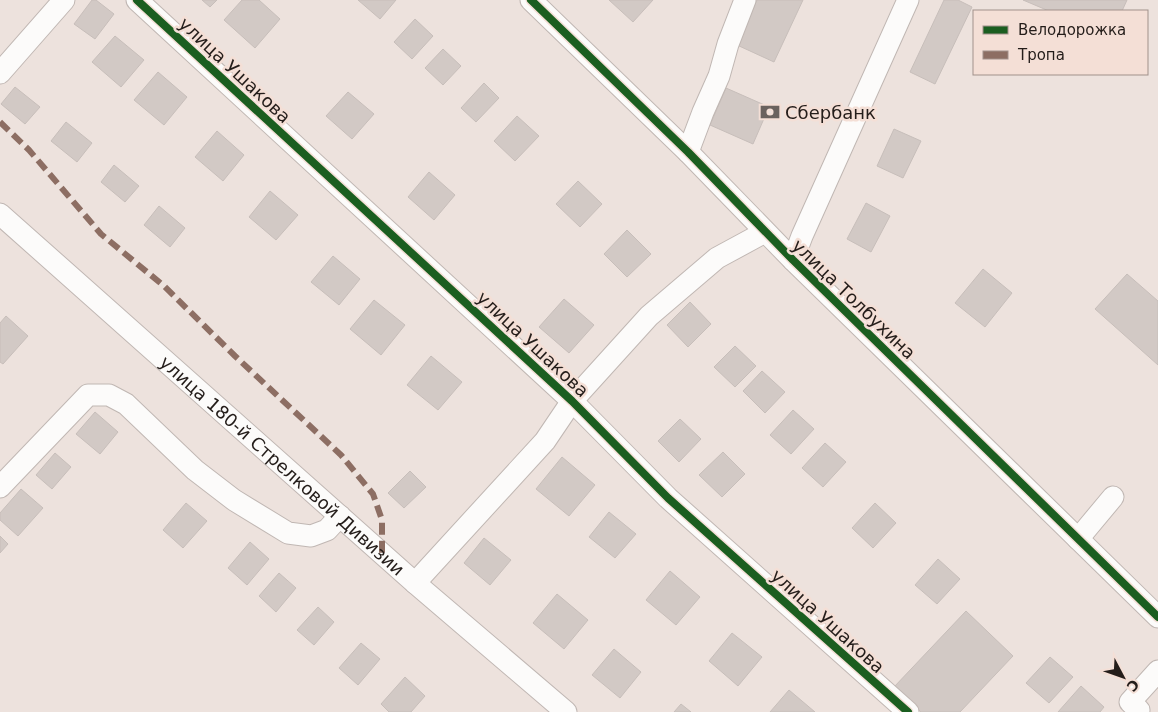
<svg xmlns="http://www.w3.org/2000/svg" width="1158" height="712" font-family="'DejaVu Sans',sans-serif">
<rect width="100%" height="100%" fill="#ede2dd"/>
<path fill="#d2c9c5" stroke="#c7beba" d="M92,0H96L114,14L95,39L74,24Z
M202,0H217L210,7Z
M242,0H259L280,19L255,48L224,20Z
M358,0H396L380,19Z
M609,0H653L633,22Z
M757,0H803L774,62L737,45Z
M944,0H958L972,7L935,84L910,72Z
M1023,0H1127L1122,11H1049Z
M415,19L433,36L412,59L394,42Z
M115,36L144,60L121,87L92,62Z
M443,49L461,66L443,85L425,68Z
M158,72L187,97L164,125L134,100Z
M484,83L499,98L476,122L461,108Z
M15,87L40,107L25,124L1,104Z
M726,88L769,107L753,144L710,125Z
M348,92L374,114L352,139L326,116Z
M517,116L539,136L515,161L494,141Z
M66,122L92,143L77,162L51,141Z
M894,129L921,141L903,178L877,166Z
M217,131L244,155L223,181L195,157Z
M114,165L139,186L125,202L101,182Z
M429,172L455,195L434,220L408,197Z
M578,181L602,204L580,227L556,204Z
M270,191L298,215L276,240L249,217Z
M866,203L890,216L871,252L847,239Z
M159,206L185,228L170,247L144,225Z
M627,230L651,254L627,277L604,254Z
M333,256L360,279L339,305L311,282Z
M983,269L1012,293L985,327L955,303Z
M1127,274L1158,301V365L1095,309Z
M564,299L594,325L569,353L539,327Z
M374,300L405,325L381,355L350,329Z
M690,302L711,324L688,347L667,325Z
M6,316L28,336L3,364L0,362V323Z
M735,346L756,366L735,387L714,367Z
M431,356L462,382L438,410L407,385Z
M762,371L785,392L765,413L743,391Z
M793,410L814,429L791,454L770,435Z
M95,412L118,432L100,454L76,434Z
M680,419L701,439L679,462L658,441Z
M825,443L846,462L823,487L802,468Z
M723,452L745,474L722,497L699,475Z
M55,453L71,467L52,489L36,475Z
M562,457L595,485L569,516L536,489Z
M410,471L426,487L404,508L388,493Z
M21,489L43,508L18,536L0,520V513Z
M186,503L207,521L183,548L163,530Z
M875,503L896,523L873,548L852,528Z
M609,512L636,534L615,558L589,537Z
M0,536L8,544L0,553Z
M484,538L511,560L490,585L464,563Z
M250,542L269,559L247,585L228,568Z
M938,559L960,579L937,604L915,585Z
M670,571L700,597L676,625L646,600Z
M279,573L296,588L276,612L259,596Z
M557,594L588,620L564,649L533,623Z
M318,607L334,622L314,645L297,630Z
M966,611L1013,656L960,712H921L894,687Z
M732,633L762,657L738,686L709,661Z
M361,643L380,659L358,685L339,668Z
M614,649L641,672L620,698L592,675Z
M1050,657L1073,677L1049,703L1026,683Z
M405,677L425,696L411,712H389L381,704Z
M1081,686L1104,707L1100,712H1058Z
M789,690L815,712H770Z
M681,704L691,712H674Z"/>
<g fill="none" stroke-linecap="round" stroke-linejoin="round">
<defs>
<g id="minor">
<path d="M137,0L572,401L668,498L908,712"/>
<path d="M531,0L688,152L793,260L1158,617"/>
<path d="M0,73L64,0"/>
<path d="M688,152L703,112L719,76L728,44L745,0"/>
<path id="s1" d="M0,214L415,583L566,712"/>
<path d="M793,260L802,236L908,0"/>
<path d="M0,487L88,395H109L126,404L195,470L234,500L288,533L311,536L327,530L340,516"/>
<path d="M1078,539L1113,497"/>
<path d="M415,583L545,441L572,401L649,316L717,258L765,232"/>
<path d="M1139,710L1130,702L1158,671"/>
</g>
</defs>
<use href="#minor" stroke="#c0b7b3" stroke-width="23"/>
<use href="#minor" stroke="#fcfbfa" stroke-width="21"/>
<path stroke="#8d6e63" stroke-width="6" stroke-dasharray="12 6" stroke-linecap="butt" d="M0,122L29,150L101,234L164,286L235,356L341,455L373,494L382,520V553"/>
<defs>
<path id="cycleway" d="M137,0L572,401L668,498L908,712
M531,0L688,152L793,260L1158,617"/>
</defs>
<use href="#cycleway" stroke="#f4dfd6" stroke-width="11"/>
<use href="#cycleway" stroke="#1b5e20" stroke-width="8"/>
</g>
<defs>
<symbol id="bank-bare" viewBox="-9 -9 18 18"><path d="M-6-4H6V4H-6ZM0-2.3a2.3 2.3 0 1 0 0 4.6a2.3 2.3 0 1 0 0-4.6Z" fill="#6a625e" stroke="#f4dfd6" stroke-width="2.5" paint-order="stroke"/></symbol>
</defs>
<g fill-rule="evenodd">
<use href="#bank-bare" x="756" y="98" width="28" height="28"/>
</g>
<g text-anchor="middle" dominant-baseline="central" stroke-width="5" stroke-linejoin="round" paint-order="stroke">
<g font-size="18" fill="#241d1a" stroke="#f4dfd6">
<text transform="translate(235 70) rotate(43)">улица Ушакова</text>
<text transform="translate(854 299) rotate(44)">улица Толбухина</text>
<text transform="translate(533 344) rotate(43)">улица Ушакова</text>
<text stroke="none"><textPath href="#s1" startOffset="378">улица 180-й Стрелковой Дивизии</textPath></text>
<text transform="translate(828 621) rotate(42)">улица Ушакова</text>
</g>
<g font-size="18" fill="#241d1a" stroke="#f4dfd6" text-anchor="start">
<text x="785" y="112">Сбербанк</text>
</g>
</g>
<rect x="973" y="10" width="175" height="65" fill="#f4dfd6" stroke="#a1918b"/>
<rect x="983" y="26" width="25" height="8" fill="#1b5e20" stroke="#a1918b"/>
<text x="1018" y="35" font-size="15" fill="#241d1a">Велодорожка</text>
<rect x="983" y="51" width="25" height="8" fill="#8d6e63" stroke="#a1918b"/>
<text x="1018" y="60" font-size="15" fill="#241d1a">Тропа</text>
<g transform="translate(1123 677) rotate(131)" stroke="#f4dfd6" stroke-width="4" paint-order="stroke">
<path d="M0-4L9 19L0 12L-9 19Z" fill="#241d1a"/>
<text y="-8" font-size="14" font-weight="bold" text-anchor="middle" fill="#241d1a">С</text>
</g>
</svg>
